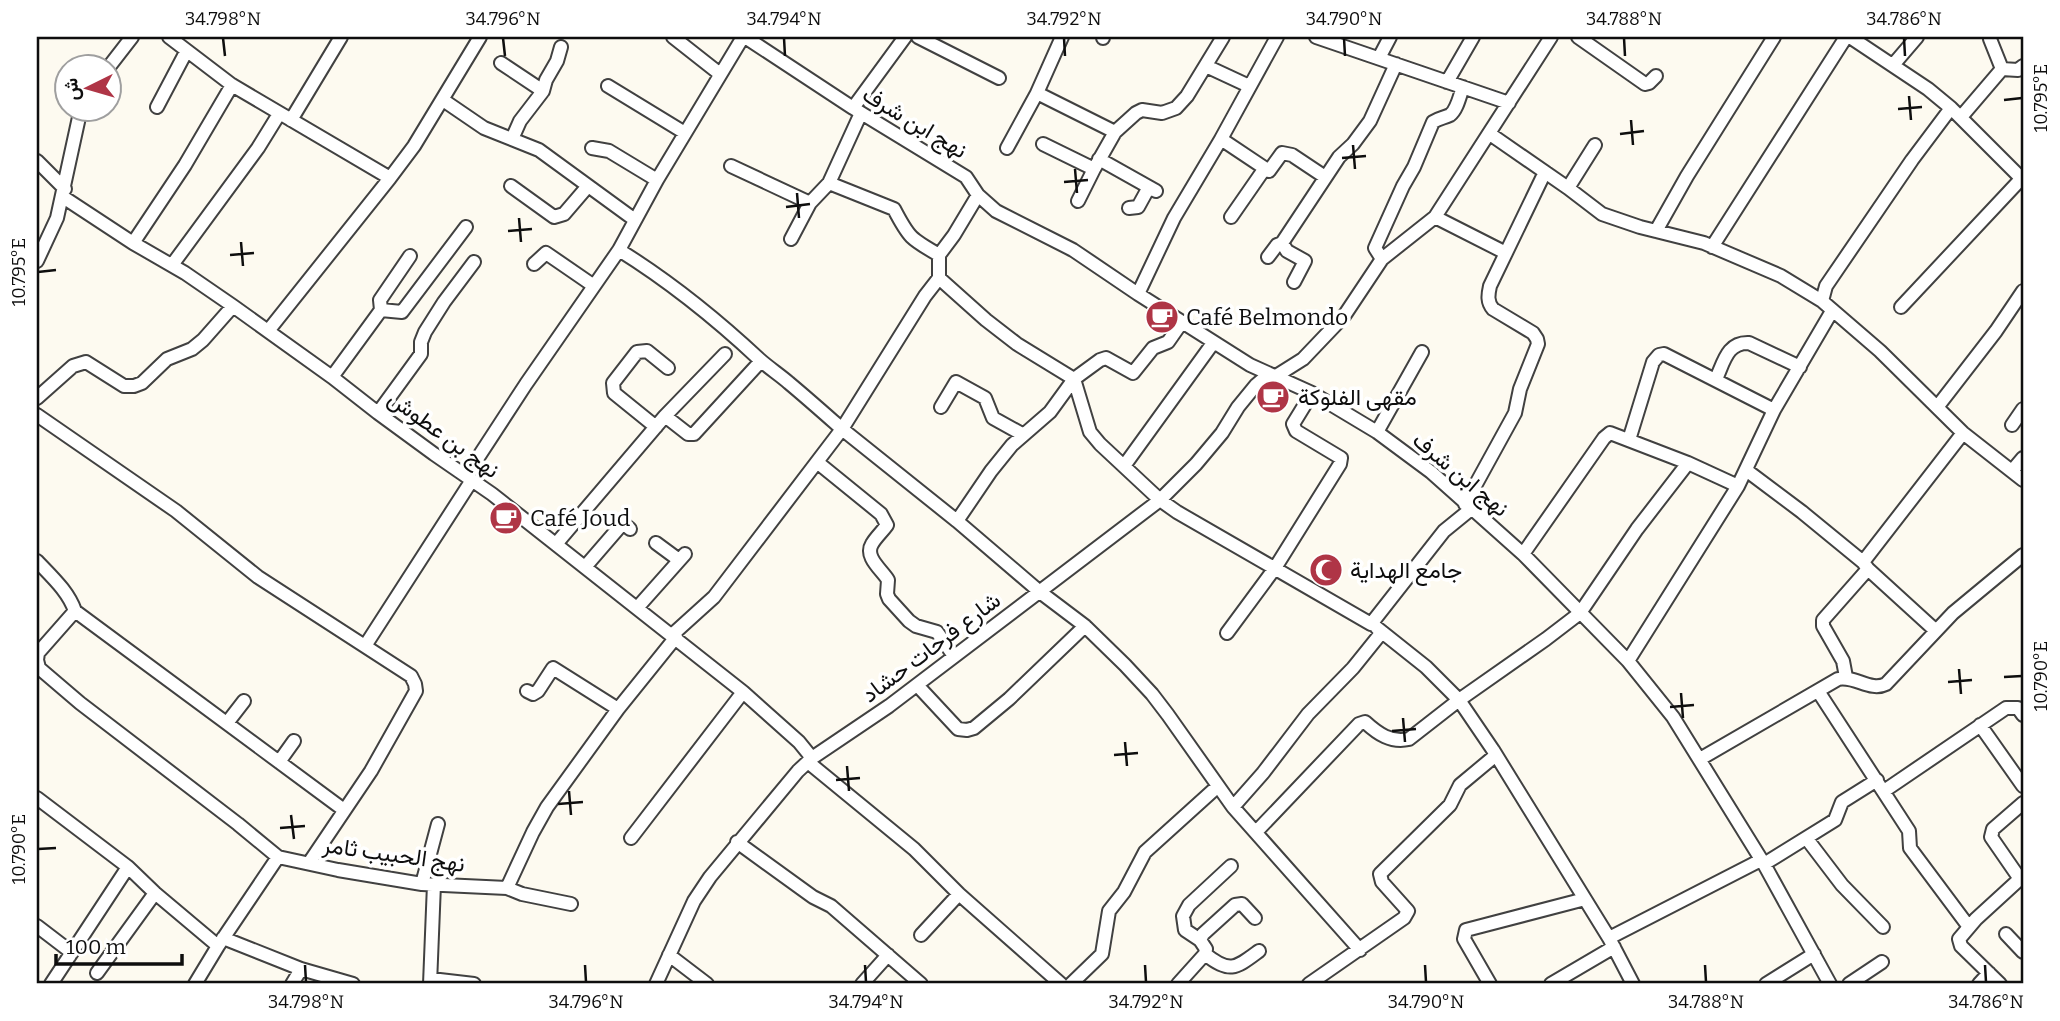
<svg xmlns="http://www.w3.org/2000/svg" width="2060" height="1021" font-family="Bitter,Vazirmatn,serif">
<rect width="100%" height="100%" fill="#fdfaf0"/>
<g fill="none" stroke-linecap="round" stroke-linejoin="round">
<defs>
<path id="minor" d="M169,37L232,85L390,178L268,331
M673,37L720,74
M745,37L853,108L966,177L978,195L996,211L1073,250L1138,294L1250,365L1312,393L1377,432L1431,472L1523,554L1628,661L1673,717L1764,864L1830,984
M918,37L999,78
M1062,37L1037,93L1115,132
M1316,37L1509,103
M1578,37L1645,84L1649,83L1656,76
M1850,37L1928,89L1951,108L2023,180
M1103,38V37
M1379,58L1390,37
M501,63L543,91
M1893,65L1917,37
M1206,66L1249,86
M108,68L132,37
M2002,69L2018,70L2023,66
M1447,82L1473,37
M608,86L685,133
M443,100L484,128L539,150L635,220
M157,107L186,52
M853,108L905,37
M1961,117L2002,69L1990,39
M291,120L341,37
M1490,134L1568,188L1602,214L1640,227L1704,243L1781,276L1822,301L1880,351L1963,433L2023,480
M512,139L520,121L543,91L546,80L557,61L561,47
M1221,139L1277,37
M1043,144L1094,169L1115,132L1136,113L1142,110L1162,113L1176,108L1187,96L1223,37
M592,148L609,151L657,180
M1007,148L1037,93
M1099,159L1156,191
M37,161L65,189
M731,166L810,203
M390,178L414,146L480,37
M829,183L861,113
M511,186L554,217L564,214L588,186
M1568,188L1595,145
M63,197L133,243L185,273L233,306L332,377L378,413L434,454L492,494L743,692L799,742L812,758
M1078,201L1094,169
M1129,208L1138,207L1149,187
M1231,217L1265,168
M1435,217L1506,253
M1656,231L1687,176L1774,37
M791,239L810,203L829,183L894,209C909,238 911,239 939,255
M133,243L185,165L232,85
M1712,247L1846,37
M619,250C672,283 714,317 759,359C769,368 780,375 789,383C807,398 825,414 842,429L714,597L672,635
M1268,257L1277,245L1282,243
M1382,259L1375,248L1403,186L1414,167L1433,122C1439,118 1444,118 1450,115C1457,110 1460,95 1463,87
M37,261L57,218L81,108
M534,264L546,253L594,286
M172,265L258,148L279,114
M939,278L986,320L1017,344L1074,379L1100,360L1106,358L1133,373L1153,348L1168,342L1182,322
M1294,282L1305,261L1287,251L1282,243L1339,157L1353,144L1370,121L1396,64
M1138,294L1174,218L1221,139L1269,171L1282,153L1292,155L1325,177
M1822,301L1826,286L1912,160L1951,108
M1901,307L2021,179
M381,310L402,312L466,227
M1276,376L1303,359L1344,316L1382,259L1435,217L1551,37
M332,377L381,310L380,300L410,256
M1716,379C1724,362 1727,342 1749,343L1800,367
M37,398L73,366L86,362L124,386H134L142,383L167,359L192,349L203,340L233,306
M1938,406L1996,331L2023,291
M941,407L956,382L985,398L993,418L1022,434
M378,413L421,354V342L425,332L444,302L474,262
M37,415L176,511L258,577L411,676L415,684L416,691L371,771L309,863
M665,416L725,354
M2012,425L2023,409
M656,427L614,393L613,383L637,352L647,351L668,368
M1377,432L1422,352
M1629,440L1653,362L1659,355L1664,354L1774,410
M817,462L881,514L887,525C882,532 876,537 872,544C864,557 882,570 888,580L887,594L889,599L909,621L916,626L937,632L954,656
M1124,466L1213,343
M1746,470L1802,512L1863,562L1868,569L1936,631
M2012,471L2023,458
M466,476L526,384L619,250L657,180L743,37
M1465,504L1515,413L1520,389L1538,344L1537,339L1533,333L1493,309C1487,302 1488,295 1490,286L1545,172
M957,521L842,429L925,296L939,278V255L954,235L978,195
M656,543L679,560
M556,544L665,416L688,434H694L761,361
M1523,554L1604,438L1610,433L1688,463L1738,486
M37,561C52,577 68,591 75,611L344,810
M1863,562L1963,433
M585,567L623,523L630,529
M637,608L685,554
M75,611L38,653L37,660L39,668L80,703L238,824L278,857
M1382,632L1353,668L1308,714L1263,773L1233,807L1168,715L1152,694L1125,665L1085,626L1040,592L957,521L991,471L1012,445L1050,412L1074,379L1090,432L1100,444L1160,500L1177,512L1371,624L1444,531L1471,509
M1227,633L1275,568L1340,464L1341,458L1296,431L1293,424L1312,393
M365,646L472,480
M1628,661L1738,486L1774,410L1832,311
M1846,677L1843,661L1823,626V620L1868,569
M917,685L958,729L967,730L974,728L1009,699L1085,626
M527,691L533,694L538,691L553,668L618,709
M1818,691L1909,831L1910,848L1969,927
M227,723L244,701
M1980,725L2023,786
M1700,759L1838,679C1855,675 1870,692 1886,684L1953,613L2023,555
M279,762L294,741
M808,762L914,849L959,894L1061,984
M1884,791L2006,708H2018L2023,715
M37,798L128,867L155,893L218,946
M1233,807L1360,950
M1256,832L1359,724L1365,722C1378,734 1391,743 1409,739L1459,700L1426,667L1377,628
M631,838L743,692
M1807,839L1842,885L1883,927
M737,842L813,897L831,906L921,984
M1764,864L1835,820L1842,802L1877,780
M2020,879L1991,837L1993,829L2023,803
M422,884L438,824
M507,888L533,832L547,807L618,709L676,637
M37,926L71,952
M2006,934L2023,952
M921,935L959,894
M223,938L301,969L353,984
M1609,938L1761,860
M1200,940L1203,934L1235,905L1242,904L1255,918
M1205,954C1230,974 1236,968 1259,951
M669,955L707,984
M97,973L155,893
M431,979L474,984
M51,984L128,867
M195,984L218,946L278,857L338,870L422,884L507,888L522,894L571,904
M292,984L301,969
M430,984L434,884
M656,984L694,901L710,877L798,771L812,758L889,706L1160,500L1196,464L1222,433L1238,407L1256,385L1269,374
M862,984L888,955
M1071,984L1102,954L1109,911L1124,892L1145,852L1218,786
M1178,984L1205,954L1206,949L1200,940L1185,930L1183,916L1189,905L1231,866
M1309,984L1404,918L1408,911L1382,882L1380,874L1450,805L1460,785L1496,755
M1490,984L1464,939L1466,930L1585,899
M1551,984L1614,947
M1633,984L1609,938L1493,750L1459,700L1546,639L1580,613L1637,529L1688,463
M1766,984L1814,954
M1849,984L1882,962
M1979,984L1989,973
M2000,984L1961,946L1959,939L1976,919L2023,876"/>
</defs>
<use href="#minor" stroke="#414141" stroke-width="16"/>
<use href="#minor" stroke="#fff" stroke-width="12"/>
</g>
<path fill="none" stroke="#0e0e0e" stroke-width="2.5" d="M223,38L225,56M503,38L505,56M784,38L785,56M1064,38L1065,56M1344,38L1345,56M1624,38L1625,56M1904,38L1905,56M1909,96L1911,120M2004,100L2022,98M1898,109L1922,107M1631,120L1633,145M1620,134L1644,131M1353,145L1355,169M1342,158L1366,156M1075,169L1077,193M1064,182L1088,180M797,193L799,218M786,207L810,204M519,218L521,242M508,231L532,229M241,242L243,266M230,255L254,253M38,272L56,270M1959,669L1961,694M2004,677L2022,676M1948,682L1972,680M1681,693L1683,718M1670,707L1694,705M1403,718L1405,742M1392,731L1416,729M1125,742L1127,766M1114,755L1138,753M847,766L849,791M836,780L860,778M569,791L571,815M558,804L583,802M291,815L294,839M280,828L305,826M38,849L56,848M305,965L306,982M585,965L586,982M865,965L866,982M1145,965L1146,982M1425,965L1426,982M1705,965L1706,982M1985,965L1986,982"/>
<defs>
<symbol id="cafe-disc" viewBox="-11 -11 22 22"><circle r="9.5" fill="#af3546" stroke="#fff"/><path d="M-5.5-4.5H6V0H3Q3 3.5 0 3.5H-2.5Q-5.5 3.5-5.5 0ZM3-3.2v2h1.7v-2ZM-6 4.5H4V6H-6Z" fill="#fff"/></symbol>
<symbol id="mosque-disc" viewBox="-11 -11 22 22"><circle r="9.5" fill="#af3546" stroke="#fff"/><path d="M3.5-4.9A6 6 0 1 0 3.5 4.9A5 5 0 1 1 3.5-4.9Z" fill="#fff"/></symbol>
</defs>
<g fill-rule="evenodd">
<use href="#cafe-disc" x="1143" y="298" width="38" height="38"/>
<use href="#cafe-disc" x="1254" y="378" width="38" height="38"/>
<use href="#cafe-disc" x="487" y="499" width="38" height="38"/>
<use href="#mosque-disc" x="1307" y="551" width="38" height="38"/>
</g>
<g text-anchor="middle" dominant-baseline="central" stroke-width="7" stroke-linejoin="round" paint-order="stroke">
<g font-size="23" fill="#0e0e0e" stroke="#fff">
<text transform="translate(915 122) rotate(31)">نهج ابن شرف</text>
<text transform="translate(444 434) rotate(36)">نهج بن عطوش</text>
<text transform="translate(1461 474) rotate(40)">نهج ابن شرف</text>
<text transform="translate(931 647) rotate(-37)">شارع فرحات حشاد</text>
<text transform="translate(394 854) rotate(8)">نهج الحبيب ثامر</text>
</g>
<g font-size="23" fill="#0e0e0e" stroke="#fff" text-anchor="start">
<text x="1186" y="317">Café Belmondo</text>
<text x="1298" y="397">مقهى الفلوكة</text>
<text x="530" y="518">Café Joud</text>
<text x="1350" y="570">جامع الهداية</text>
</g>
</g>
<rect width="2060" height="1021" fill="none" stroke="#ffffff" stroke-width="77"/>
<g transform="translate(88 88) rotate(265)"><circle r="33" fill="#ffffff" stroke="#9f9f9f" stroke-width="2"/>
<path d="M0-5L12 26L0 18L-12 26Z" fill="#af3546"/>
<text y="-10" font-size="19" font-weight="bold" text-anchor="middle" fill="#0e0e0e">ش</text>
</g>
<path d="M56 954v10h126v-10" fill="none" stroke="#0e0e0e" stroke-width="3.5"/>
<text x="66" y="954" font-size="21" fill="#0e0e0e" stroke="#ffffff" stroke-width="5" paint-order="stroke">100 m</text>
<rect x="38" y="38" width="1984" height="944" fill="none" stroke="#0e0e0e" stroke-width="2.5"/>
<g font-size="18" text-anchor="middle" fill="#0e0e0e">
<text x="223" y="25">34.798°N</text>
<text x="503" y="25">34.796°N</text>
<text x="784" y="25">34.794°N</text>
<text x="1064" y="25">34.792°N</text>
<text x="1344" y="25">34.790°N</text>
<text x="1624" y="25">34.788°N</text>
<text x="1904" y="25">34.786°N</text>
<text transform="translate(2041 98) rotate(-90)" y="6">10.795°E</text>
<text transform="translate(19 272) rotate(-90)" y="6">10.795°E</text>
<text transform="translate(2041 676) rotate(-90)" y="6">10.790°E</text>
<text transform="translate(19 849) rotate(-90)" y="6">10.790°E</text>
<text x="306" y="1008">34.798°N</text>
<text x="586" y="1008">34.796°N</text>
<text x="866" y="1008">34.794°N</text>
<text x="1146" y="1008">34.792°N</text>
<text x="1426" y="1008">34.790°N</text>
<text x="1706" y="1008">34.788°N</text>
<text x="1986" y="1008">34.786°N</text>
</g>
</svg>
